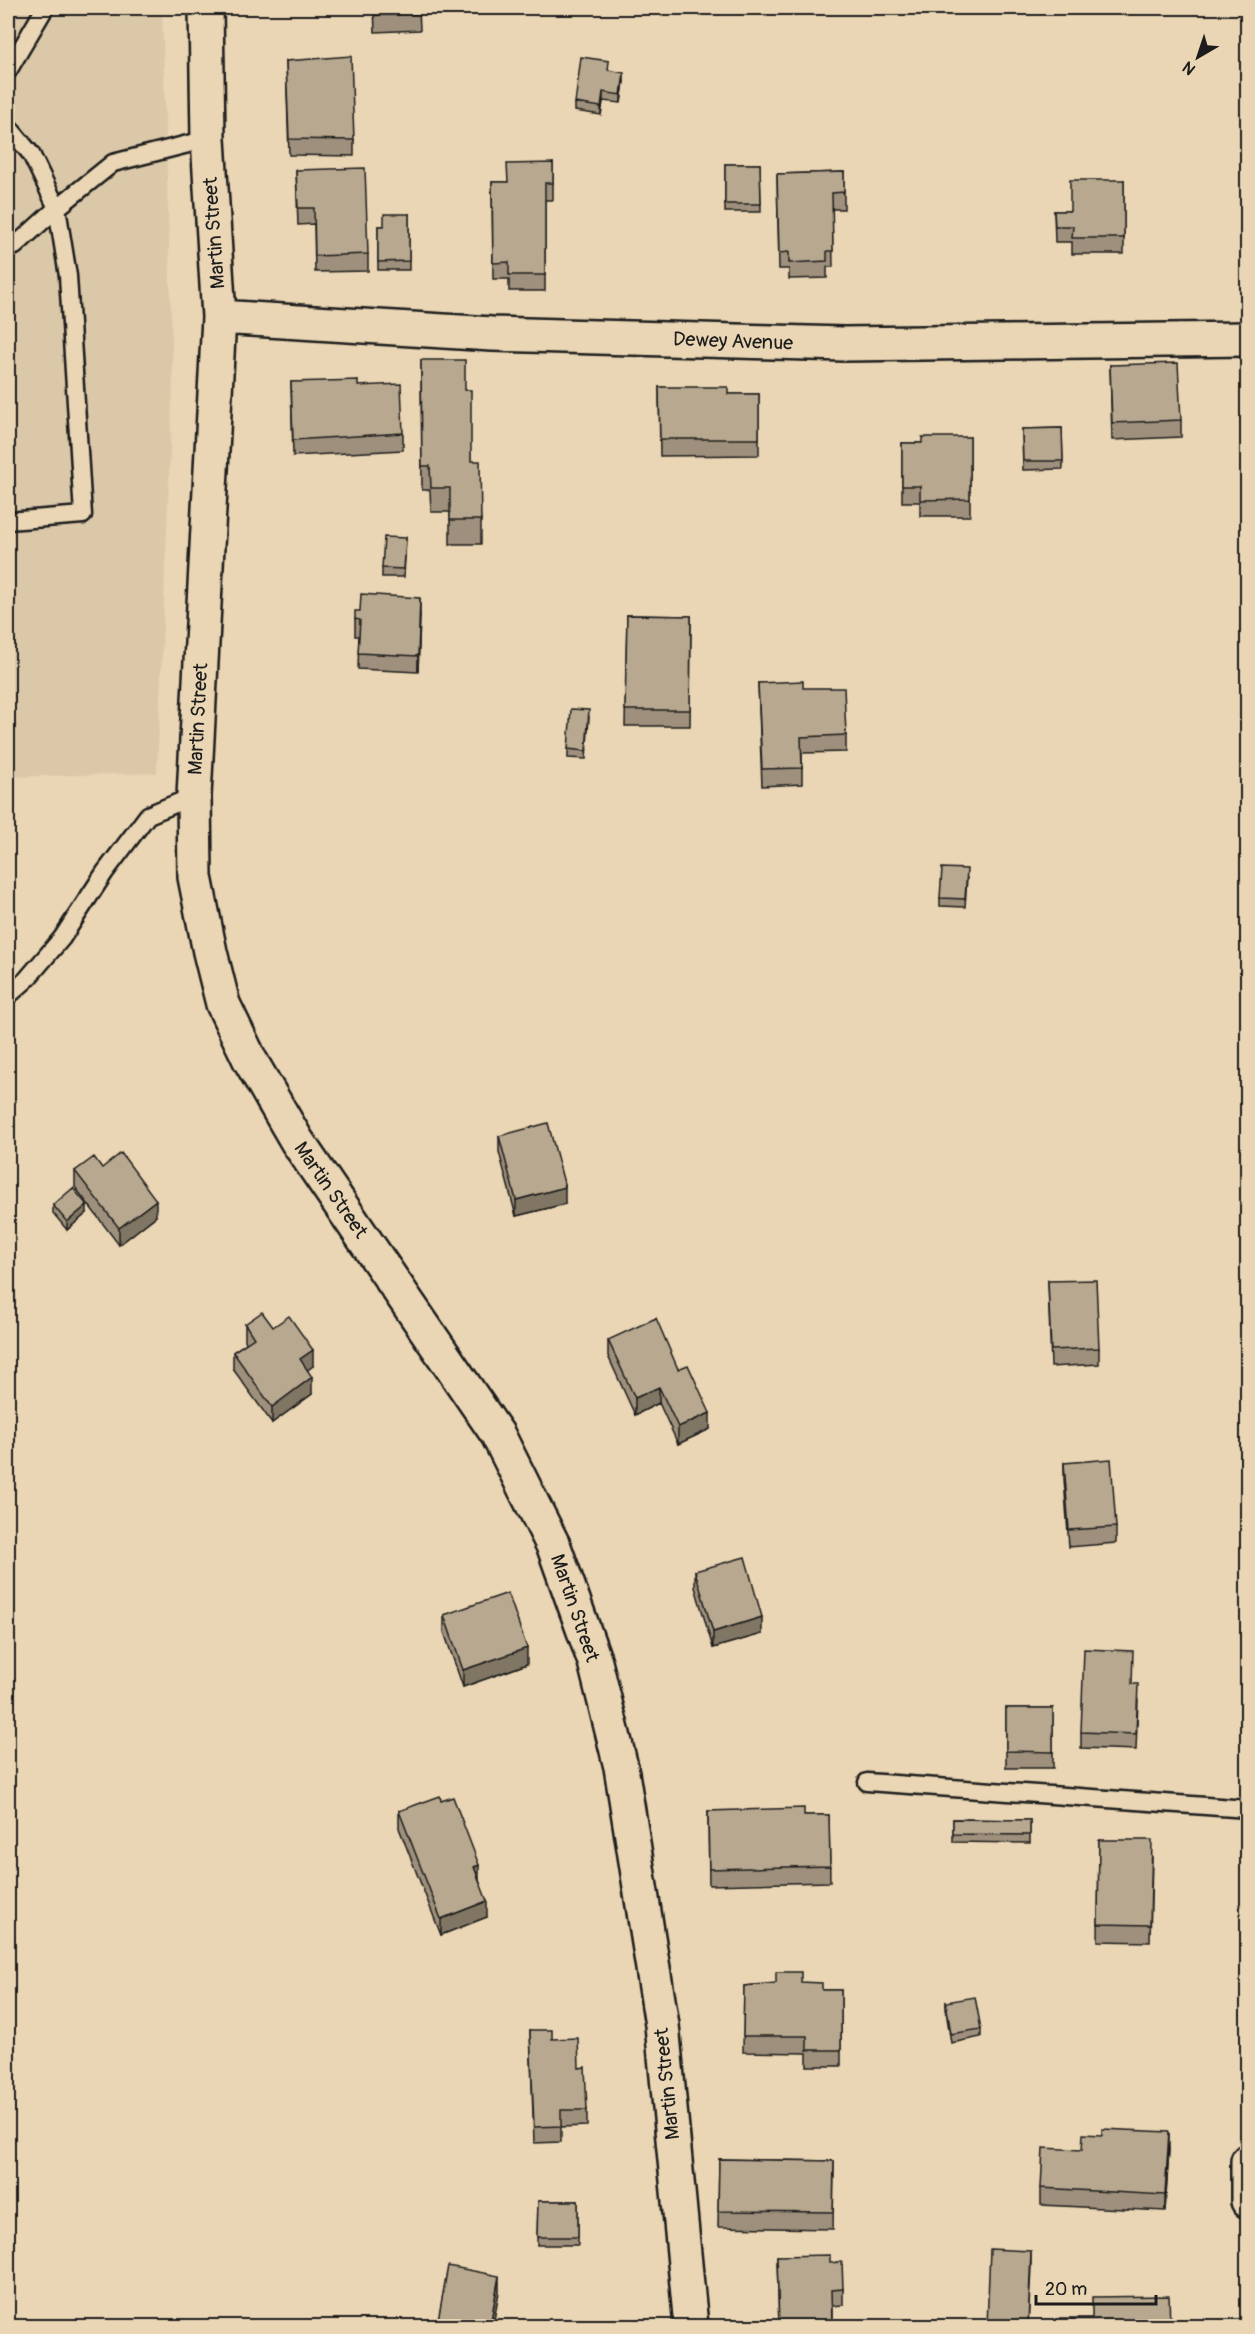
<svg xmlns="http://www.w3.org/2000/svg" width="1255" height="2334" font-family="Pangolin,sans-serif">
<rect width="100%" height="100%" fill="#ead6b4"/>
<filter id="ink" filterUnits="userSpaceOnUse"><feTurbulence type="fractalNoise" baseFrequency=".0167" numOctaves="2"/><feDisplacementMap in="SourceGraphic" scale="12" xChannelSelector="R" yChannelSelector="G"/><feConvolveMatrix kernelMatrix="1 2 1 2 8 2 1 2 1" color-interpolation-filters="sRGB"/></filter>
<g filter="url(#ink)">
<path fill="#dbc8a9" d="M8,8H162L173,382L157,773L8,777Z"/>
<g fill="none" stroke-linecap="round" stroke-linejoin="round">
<defs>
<path id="service" d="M8,71L45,8
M8,126L31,154L57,208L113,163L208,139
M8,249L15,246L57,208
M8,521L83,515L68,276L57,208
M8,996L26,980L62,938L105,872L148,815L194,796
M867,1782L1248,1809"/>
<path id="minor" d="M206,8L208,139L219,317L194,796L195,877L210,952L223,1004L250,1060L297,1141L498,1435L554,1547L595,1662L621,1767L662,2025L691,2326
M219,317L492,334L844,344L1248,339"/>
<path id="secondary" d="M1248,2161V2201"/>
</defs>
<use href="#service" stroke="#1c1c1c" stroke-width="21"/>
<use href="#minor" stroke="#1c1c1c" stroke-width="38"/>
<use href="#secondary" stroke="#1c1c1c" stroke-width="38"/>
<use href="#service" stroke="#ead6b4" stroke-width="16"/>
<use href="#minor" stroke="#ead6b4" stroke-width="33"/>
<use href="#secondary" stroke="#ead6b4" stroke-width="33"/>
</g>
<path fill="#9e907b" stroke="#1c1c1c" stroke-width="1.5" d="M374,8H419L420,30L375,32Z
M1027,8H1053V12H1027Z
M1088,8H1131L1089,12Z
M286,61L354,140V156L289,155Z
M609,71L624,81L621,103L603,101L601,115L575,111V103Z
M553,163V200H545V291H509V279H493L492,182H507Z
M725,164H760L761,212H725Z
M296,170L368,254V271L315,272L314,224L298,225Z
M844,172V209H832L833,267H827V278L789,279V269H779L777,174Z
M1124,180V254H1072V242H1055L1054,211H1070Z
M409,214V270H378V226H384Z
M421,360L465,390L471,461L481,520V544H450V512H431L430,490H422Z
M1110,365L1181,420V437L1112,440Z
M291,382L358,386L403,433V450L293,456Z
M659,387L728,394H759V455L660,456Z
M1062,428L1063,469L1023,470L1022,429Z
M970,437V516H920V502H902V443H922Z
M406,538L404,577H382V568Z
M360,611L420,614L418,672L358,669L359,636H355V619Z
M627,615L691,616L690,726H625Z
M758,683L803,688L846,735V752L802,753V784L762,786Z
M589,718L586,759L568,758V749Z
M967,878L965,907L940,906V898Z
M499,1136L565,1204L516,1216L499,1152Z
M75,1171L156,1216L119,1245L75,1187Z
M53,1205L87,1213L67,1230L53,1213Z
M1048,1281L1099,1348V1364L1051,1367Z
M245,1324L313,1366L307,1370L312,1394L272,1423L233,1369V1352L246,1343L245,1340Z
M608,1340L678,1369L710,1429L678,1444L659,1403L635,1415L608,1356Z
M1064,1463L1116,1527V1543L1069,1547L1064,1479Z
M695,1571L762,1634L713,1648L695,1587Z
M444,1615L527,1664L463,1687L444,1632Z
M1132,1684L1138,1700L1136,1750L1081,1748V1732Z
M1006,1708H1053V1768H1006Z
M399,1811L487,1917L441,1935L399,1828Z
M708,1811L804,1815H829L830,1882L709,1885Z
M953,1819L1030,1820V1843L953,1842Z
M1099,1840L1152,1857L1150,1942L1098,1941Z
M801,1982L822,1990H841V2066H807V2053L743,2052L744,1986Z
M946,2002L981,2029V2037L951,2043L946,2011Z
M530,2030L552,2039L579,2068L587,2110V2126L561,2127V2142L534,2143Z
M1169,2149L1165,2211L1041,2205V2188L1082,2150Z
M719,2159L834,2161L833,2229L718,2227Z
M538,2201H578V2245H537Z
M777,2256L830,2263L843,2289V2305L832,2306V2326H779Z"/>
<path fill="#817664" stroke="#1c1c1c" stroke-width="1.5" d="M624,73V81L621,103V95Z
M603,92V101L601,115V107Z
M420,598V614L418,672V656Z
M565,1187V1204L516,1216V1200Z
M156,1200V1216L119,1245V1228Z
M87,1205V1213L67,1230V1222Z
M313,1350V1366L300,1376V1359Z
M312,1377V1394L272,1423V1407Z
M659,1387V1403L635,1415V1398Z
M710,1413V1429L678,1444V1427Z
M762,1617V1634L713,1648V1632Z
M527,1648V1664L463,1687V1670Z
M479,1865V1881L474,1867Z
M487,1901V1917L441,1935V1919Z
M1169,2132V2149L1165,2211V2195Z
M1031,2251V2267L1028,2326Z
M499,2276V2292L493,2326H490Z"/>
<path fill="#b8a88f" stroke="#1c1c1c" stroke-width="1.5" d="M375,8H419L420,14L375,15Z
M351,56L354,140L289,139L286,61Z
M581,57L609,61L608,70L624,73L621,95L603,92L601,107L575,103Z
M553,163V183H545V275H509V262L493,263L492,182H508L507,164Z
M725,164H760L761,204H725Z
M365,168L368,254L315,256L314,208H298L296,170Z
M844,172V192L832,193L833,251H827V261L789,263V252L779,253L777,174Z
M1070,180H1124V238H1072L1073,226H1055L1054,211H1070Z
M384,214H409V261L378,262V226H384Z
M421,360H465V390H471V461H480L481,520H450V488H431L430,466H422Z
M1178,363L1181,420L1112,423L1110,365Z
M358,380V386L401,384L403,433L293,440L291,382Z
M659,387H728V394H759V439H660Z
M1062,428L1063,461H1023L1022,429Z
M922,437H970V499L920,500V486H902V443H922Z
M384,537L406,538L404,569L382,568Z
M361,594L420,598L418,656L358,653L360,620L355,619V611H360Z
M627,615L691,616L690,710H625Z
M803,681V688H844L846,735L801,737L802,768L762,769L758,683Z
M571,709L589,710L586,751L568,749Z
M942,868L967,869L965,899L940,898Z
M548,1123L565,1187L516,1200L499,1136Z
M121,1153L156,1200L119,1228L75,1171L94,1157L102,1168Z
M73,1188L87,1205L67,1222L53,1205Z
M1096,1280L1099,1348L1051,1350L1048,1281Z
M262,1312L273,1327L289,1316L313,1350L300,1359L312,1377L272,1407L233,1352L254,1338L245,1324Z
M656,1318L678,1369L688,1365L710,1413L678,1427L659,1387L635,1398L608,1340Z
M1111,1459L1116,1527L1069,1530L1064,1463Z
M745,1557L762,1617L713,1632L695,1571Z
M508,1593L527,1648L463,1670L444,1615Z
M1084,1649L1133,1651L1132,1684H1138L1136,1734L1081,1732Z
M1006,1708H1053V1752L1006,1751Z
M440,1796L441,1801L453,1797L479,1865L474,1867L487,1901L441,1919L399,1811Z
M804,1808V1815H829L830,1866L709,1869L708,1811Z
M953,1819L1030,1820V1835L953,1834Z
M1099,1840H1152L1150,1925L1098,1924Z
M776,1972H801V1982L822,1983V1990H841V2050H807V2036H743L744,1986L776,1983Z
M975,1997L981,2029L951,2034L946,2002Z
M530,2030H552V2039L578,2038L579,2068L585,2067L587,2110H561V2126L534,2127Z
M1102,2129L1169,2132L1165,2195L1041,2188L1043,2148L1082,2150L1083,2134L1102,2135Z
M719,2159L834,2161L833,2212L718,2211Z
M538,2201H578V2237H537Z
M990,2249L1031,2251L1028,2326H987Z
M830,2255V2263L842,2262L843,2289L831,2290L832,2326H779L777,2256Z
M448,2266L499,2276L490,2326H437Z
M1169,2296L1170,2326H1060V2318H1092V2297Z"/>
</g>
<g text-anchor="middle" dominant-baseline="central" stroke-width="5" stroke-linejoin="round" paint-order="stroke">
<g font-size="20" fill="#1c1c1c" stroke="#ead6b4">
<text transform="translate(214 233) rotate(-94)">Martin Street</text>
<text transform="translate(733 341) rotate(2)">Dewey Avenue</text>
<text transform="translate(198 719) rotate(-87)">Martin Street</text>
<text transform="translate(331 1190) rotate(55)">Martin Street</text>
<text transform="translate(575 1608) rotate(71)">Martin Street</text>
<text transform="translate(667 2084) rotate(-96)">Martin Street</text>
</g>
</g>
<rect width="1255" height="2334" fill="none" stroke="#ead6b4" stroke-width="30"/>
<rect x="15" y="15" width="1225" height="2304" fill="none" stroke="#1c1c1c" stroke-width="2" filter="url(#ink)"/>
<g transform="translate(1198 57) rotate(219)" stroke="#ead6b4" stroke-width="4.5" paint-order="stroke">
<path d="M0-4.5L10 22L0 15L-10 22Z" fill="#1c1c1c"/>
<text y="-9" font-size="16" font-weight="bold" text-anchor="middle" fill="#1c1c1c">N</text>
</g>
<path d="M1036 2295v9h120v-9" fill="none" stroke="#1c1c1c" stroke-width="3"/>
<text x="1045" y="2295" font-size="18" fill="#1c1c1c" stroke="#ead6b4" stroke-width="4.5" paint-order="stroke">20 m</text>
</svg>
